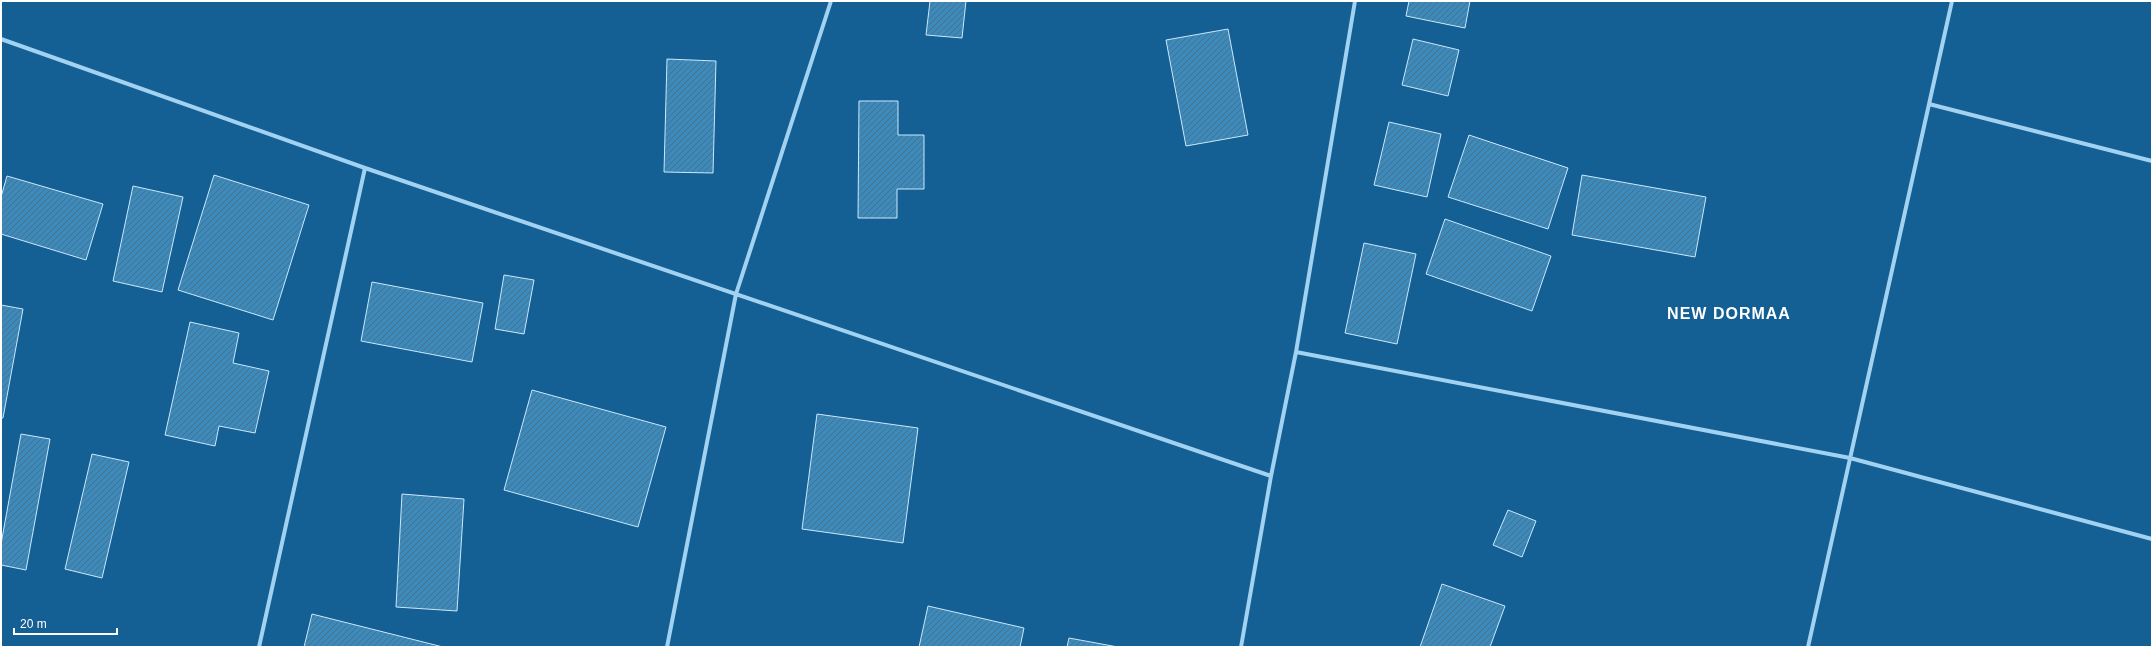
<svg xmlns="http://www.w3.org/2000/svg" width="2153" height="648" font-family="Helvetica,sans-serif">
<defs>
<pattern id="building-hatch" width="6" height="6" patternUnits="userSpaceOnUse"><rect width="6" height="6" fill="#3d89ba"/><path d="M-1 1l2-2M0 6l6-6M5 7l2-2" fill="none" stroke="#43718e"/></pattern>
</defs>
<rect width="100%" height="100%" fill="#145f93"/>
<path fill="url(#building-hatch)" stroke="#cae8fc" d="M930,1H966L962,38L926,35Z
M1409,1H1470L1465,28L1406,16Z
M1228,29L1248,135L1186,146L1166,40Z
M1413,39L1459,50L1448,96L1402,85Z
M667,59L716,61L713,173L664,172Z
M859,101H898V135H924V189H897V218H858Z
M1389,122L1441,134L1427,197L1374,185Z
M1469,135L1568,168L1548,229L1448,197Z
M214,175L309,205L273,320L178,290Z
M1582,175L1706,197L1695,257L1572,235Z
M7,176L103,204L86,260L1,234V197Z
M133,186L183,197L162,292L113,281Z
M1445,219L1551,256L1532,311L1426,274Z
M1364,243L1416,254L1397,344L1345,333Z
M504,275L534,280L524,334L495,329Z
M372,282L483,303L472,362L361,341Z
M1,305L23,309L3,418H1Z
M190,322L239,333L233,363L269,371L255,433L219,426L215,446L165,435Z
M532,390L666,427L638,527L504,490Z
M817,414L918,428L903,543L802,529Z
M21,434L50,439L26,570L1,565V544Z
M92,454L129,462L102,578L65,569Z
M402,494L464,499L457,611L396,607Z
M1508,510L1536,521L1522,557L1493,545Z
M1442,584L1505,606L1490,647H1420Z
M928,606L1024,628L1020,647H919Z
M312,614L443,647H304Z
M1069,638L1118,647H1067Z"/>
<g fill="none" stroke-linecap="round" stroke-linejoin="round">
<path stroke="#a2d2f1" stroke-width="4" d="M1,39L365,168L1271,476
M1929,104L2152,161
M1296,352L1850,458L2152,539
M259,647L365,168
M667,647L736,294L831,1
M1241,647L1271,476L1296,352L1355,1
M1808,647L1952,1"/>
</g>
<g text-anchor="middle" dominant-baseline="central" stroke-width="3.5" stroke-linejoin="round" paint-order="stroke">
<g font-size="16" font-weight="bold" letter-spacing="1" fill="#fff" stroke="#145f93">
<text x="1729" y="313">NEW DORMAA</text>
</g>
</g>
<rect width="2153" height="648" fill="none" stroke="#ffffff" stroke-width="4"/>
<path d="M14 628v6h103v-6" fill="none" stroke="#ffffff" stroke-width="2"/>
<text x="20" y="628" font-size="12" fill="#ffffff" stroke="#145f93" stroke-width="3" paint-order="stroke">20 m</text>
</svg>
